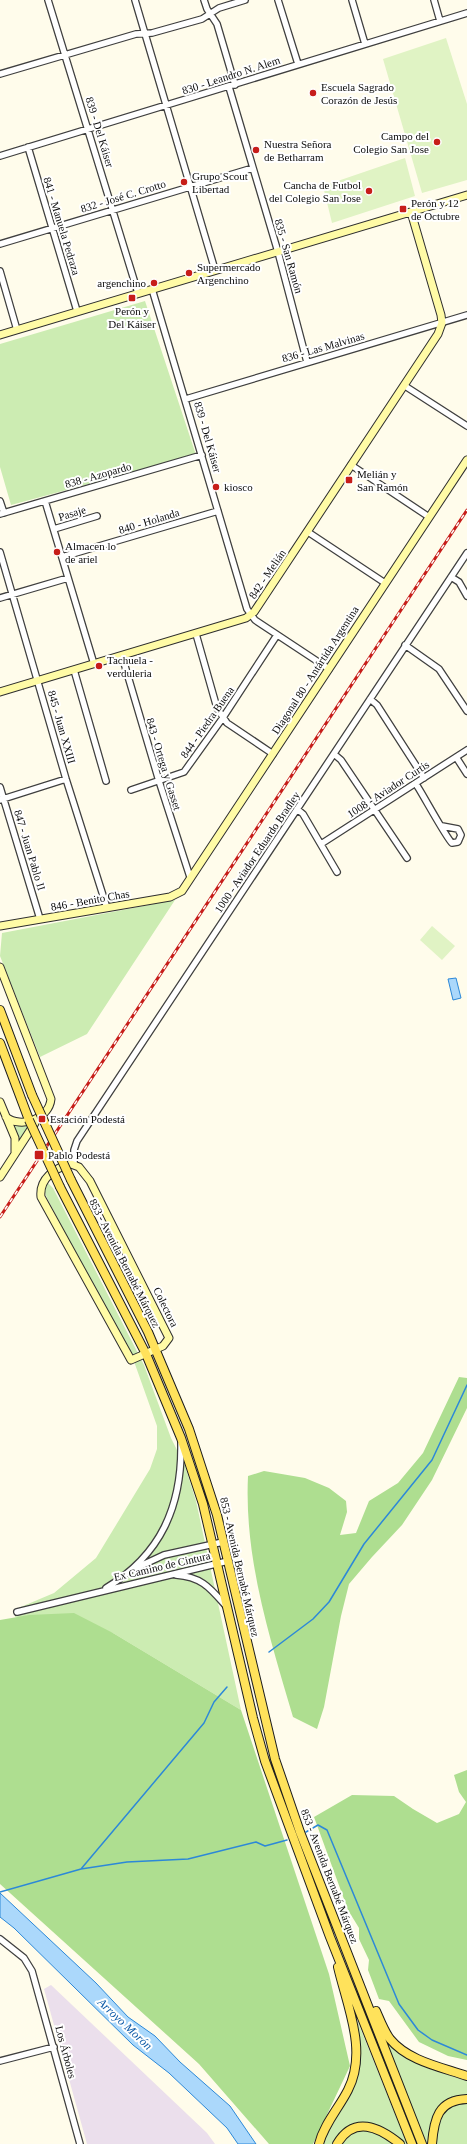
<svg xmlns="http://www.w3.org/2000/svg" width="467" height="2144" font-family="'Times New Roman',serif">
<rect width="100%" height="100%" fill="#fffceb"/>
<path fill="#ebdfec" d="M51,1985L207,2133L215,2144H87L44,1989Z"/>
<path fill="#ccecb2" d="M145,301L196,455L11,505L0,467V344Z
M175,900L87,1034L40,1057L0,956L2,933Z
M10,1123H32L19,1143Z
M47,1182L53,1188L144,1365L171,1438L185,1466L196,1501L241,1710L113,1633L15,1617L16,1609L54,1593L96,1558L150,1469L157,1449V1426L131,1353L99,1298L46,1196L44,1188Z
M351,2005L407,2144H403L360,2124L335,2144H322L326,2131L355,2082Z
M385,2040L399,2054L433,2070L467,2081V2096C435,2111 433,2107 427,2144Z
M467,2101V2144H436L438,2120L449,2105Z
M373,2129L397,2144H340L356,2130Z"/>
<path fill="#aede90" d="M459,1377L467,1378V1408L432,1480L402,1525L372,1557L349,1584L341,1616L324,1707L317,1729L293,1717C270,1638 244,1559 248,1476L264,1471L305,1478L329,1488L346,1501L347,1512L340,1535L356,1533L369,1501L398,1483L423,1453Z
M74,1613L113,1633L241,1710L329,1974L350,2066L313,2144H269L199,2064L0,1884V1620L29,1615Z
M467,1770V2060L448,2056L419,2042L389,2001L379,1999L368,1970L369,1960L359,1939V1928L348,1910L314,1817L352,1795L394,1796L413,1809L437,1823L459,1814L466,1802L459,1792L454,1775Z"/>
<path fill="#e0f3c4" d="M446,38L467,104V180L422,193L383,59Z
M405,158L415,196L332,223L323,186Z
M432,926L455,946L442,960L420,940Z"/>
<path fill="#abd8fb" stroke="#2c88d8" d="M456,978L461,998L453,1000L448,979Z
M0,1893L96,1983L128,2017L155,2036L180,2062L230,2106L256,2144H238L227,2128L169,2073L133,2045L14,1928L0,1917Z"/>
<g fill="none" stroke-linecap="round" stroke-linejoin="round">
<path stroke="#2c88d8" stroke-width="1.5" d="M269,1652L313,1619L329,1602L364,1544L432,1460L467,1385
M306,1832L318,1825L327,1830L399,2004L418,2030L432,2040L467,2055
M81,1869L127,1862L188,1859L256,1842L265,1846L287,1840
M0,1892L81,1869L204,1723L214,1702L227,1687"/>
<defs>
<path id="street" d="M48,0L138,293
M135,0L215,270
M204,0L207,9L217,24L235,85
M278,0L298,64
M352,0L365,44
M434,0L440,21
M0,74L136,34L152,33L202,19L219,8L245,0
M229,87L278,252L307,362
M28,147L77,311
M0,156L467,13
M0,244L253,168
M0,271L17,330
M152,289L247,609L255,620L329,669
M405,386L467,426
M186,399L467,315
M351,465L429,517
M0,501L4,513
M45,501L94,664
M0,514L202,455
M54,529L97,516
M308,532L385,583
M0,552L66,779L107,908
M62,557L218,511
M451,577L459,582L467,596
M0,598L68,578
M196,634L217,708L227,723L273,754
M405,645L439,669L467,711
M122,656L159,781L190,877
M74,670L106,781
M370,699L377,705L424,778
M334,754L341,760L407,858
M456,757L467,774
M416,784C422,793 447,839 452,843L458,842L461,835L458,829L442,826
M0,787L40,919
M131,790L184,772L222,719L277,635
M0,800L66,779
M297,809L303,814L337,872
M321,844L467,750
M74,1164V1150L77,1141L467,553
M136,1568L164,1555L223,1542
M176,1575C202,1577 210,1588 226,1606
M106,1588C161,1555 182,1506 181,1444
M17,1612L228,1561
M0,1939L24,1958L32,1971L80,2144
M0,2061L54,2047"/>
<path id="secondary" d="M0,335L467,195
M0,692L246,618L254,612L438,334L442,323L441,315L411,212
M0,926L170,897L182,891L467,460
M0,967L51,1099C49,1119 21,1129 6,1117
M0,1102L15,1138V1152
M71,1164L79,1167L90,1181L169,1338L163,1346L131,1360L41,1197C39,1179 54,1168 71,1164Z
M0,1177L35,1123"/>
<path id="primary" d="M0,1010L32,1095
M0,1043L29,1120
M71,1180L148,1332L189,1429L217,1515L275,1759L300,1832L422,2144
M60,1187L146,1354L181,1438L203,1504L253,1718L265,1761L330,1937L412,2144
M376,2011C380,2020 384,2031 390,2039C408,2061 441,2067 467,2076
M319,2144C324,2124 339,2108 348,2090C368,2051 347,2006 338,1967
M337,2144C354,2115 379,2127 400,2144
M432,2144C434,2119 438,2100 467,2099"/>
</defs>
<use href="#street" stroke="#3f3f3f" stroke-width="8"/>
<use href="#secondary" stroke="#2e2e2e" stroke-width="9"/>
<use href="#primary" stroke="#1d1d1d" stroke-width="10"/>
<use href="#street" stroke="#fff" stroke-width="5.5"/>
<use href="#secondary" stroke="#fffba6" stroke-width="7"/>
<use href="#primary" stroke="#ffe25b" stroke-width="8"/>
<defs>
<path id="rail" d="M0,1217L467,510"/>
</defs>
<use href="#rail" stroke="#c71d19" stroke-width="3"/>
<use href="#rail" stroke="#fff" stroke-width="1.5" stroke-dasharray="4.5" stroke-linecap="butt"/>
<defs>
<path id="primary-bridge" d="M32,1095L71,1180
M29,1120L60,1187"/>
</defs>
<use href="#primary-bridge" stroke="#1d1d1d" stroke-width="10" stroke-linecap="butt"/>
<use href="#primary-bridge" stroke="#ffe25b" stroke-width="8"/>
</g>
<g fill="#c71d19" stroke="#fff" stroke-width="1.5">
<circle cx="313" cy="93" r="4"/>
<circle cx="437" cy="142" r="4"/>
<circle cx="256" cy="150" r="4"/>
<circle cx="184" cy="182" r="4"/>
<circle cx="369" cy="191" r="4"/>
<rect x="399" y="205" width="8" height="8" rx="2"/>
<circle cx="189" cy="273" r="4"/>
<circle cx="154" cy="283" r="4"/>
<rect x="128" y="294" width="8" height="8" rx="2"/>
<rect x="345" y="476" width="8" height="8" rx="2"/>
<circle cx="216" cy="487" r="4"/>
<circle cx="57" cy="552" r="4"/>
<circle cx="99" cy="666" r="4"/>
<rect x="38" y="1115" width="8" height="8" rx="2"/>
<rect x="34" y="1150" width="10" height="10" rx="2"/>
</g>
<g text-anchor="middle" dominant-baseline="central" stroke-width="4" stroke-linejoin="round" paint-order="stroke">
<g font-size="11" fill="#0c0c0c" stroke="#fff">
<text transform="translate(231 75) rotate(-18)">830 - Leandro N. Alem</text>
<text transform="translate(100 132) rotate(73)">839 - Del Káiser</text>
<text transform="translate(123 196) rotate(-17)">832 - José C. Crotto</text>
<text transform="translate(62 226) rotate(73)">841 - Manuela Pedraza</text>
<text transform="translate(289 256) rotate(74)">835 - San Ramón</text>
<text transform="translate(323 347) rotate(-16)">836 - Las Malvinas</text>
<text transform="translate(208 437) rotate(74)">839 - Del Káiser</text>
<text transform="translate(98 475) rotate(-16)">838 - Azopardo</text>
<text transform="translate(72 513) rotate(-17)">Pasaje</text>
<text transform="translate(149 521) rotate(-17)">840 - Holanda</text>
<text transform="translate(267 574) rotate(-56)">842 - Melián</text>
<text transform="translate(315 670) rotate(-57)">Diagonal 80 - Antártida Argentina</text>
<text transform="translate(207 722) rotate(-55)">844 - Piedra Buena</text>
<text transform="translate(62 727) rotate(74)">845 - Juan XXIII</text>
<text transform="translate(164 764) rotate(73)">843 - Ortega y Gasset</text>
<text transform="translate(388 789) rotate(-33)">1008 - Aviador Curtis</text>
<text transform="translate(30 850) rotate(73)">847 - Juan Pablo II</text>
<text transform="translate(257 852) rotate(-56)">1000 - Aviador Eduardo Bradley</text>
<text transform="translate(90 900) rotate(-10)">846 - Benito Chas</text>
<text transform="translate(125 1263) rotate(63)">853 - Avenida Bernabé Márquez</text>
<text transform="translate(166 1307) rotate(64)">Colectora</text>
<text transform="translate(162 1566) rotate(-13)">Ex Camino de Cintura</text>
<text transform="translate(240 1567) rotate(77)">853 - Avenida Bernabé Márquez</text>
<text transform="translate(330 1876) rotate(69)">853 - Avenida Bernabé Márquez</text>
<text transform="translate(66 2052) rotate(75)">Los Árboles</text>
</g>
<g font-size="11" fill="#0c0c0c" stroke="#fff" text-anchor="start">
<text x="321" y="87">Escuela Sagrado<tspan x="321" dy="13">Corazón de Jesús</tspan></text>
<text x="429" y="136" text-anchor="end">Campo del<tspan x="429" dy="13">Colegio San Jose</tspan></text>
<text x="264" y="144">Nuestra Señora<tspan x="264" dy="13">de Betharram</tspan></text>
<text x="192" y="176">Grupo Scout<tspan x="192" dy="13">Libertad</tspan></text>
<text x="361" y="185" text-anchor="end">Cancha de Futbol<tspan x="361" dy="13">del Colegio San Jose</tspan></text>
<text x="411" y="203">Perón y 12<tspan x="411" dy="13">de Octubre</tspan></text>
<text x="197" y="267">Supermercado<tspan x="197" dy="13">Argenchino</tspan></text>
<text x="146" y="283" text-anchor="end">argenchino</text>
<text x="132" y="311" text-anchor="middle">Perón y<tspan x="132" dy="13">Del Káiser</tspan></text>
<text x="357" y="474">Melián y<tspan x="357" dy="13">San Ramón</tspan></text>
<text x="224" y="487">kiosco</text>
<text x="65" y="546">Almacen lo<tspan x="65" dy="13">de ariel</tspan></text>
<text x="107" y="660">Tachuela -<tspan x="107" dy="13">verduleria</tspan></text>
<text x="50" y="1119">Estación Podestá</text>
<text x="48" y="1155">Pablo Podestá</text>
</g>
<g font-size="12" font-style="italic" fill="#0c59a7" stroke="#fff">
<text transform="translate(125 2024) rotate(43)">Arroyo Morón</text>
</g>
</g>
</svg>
